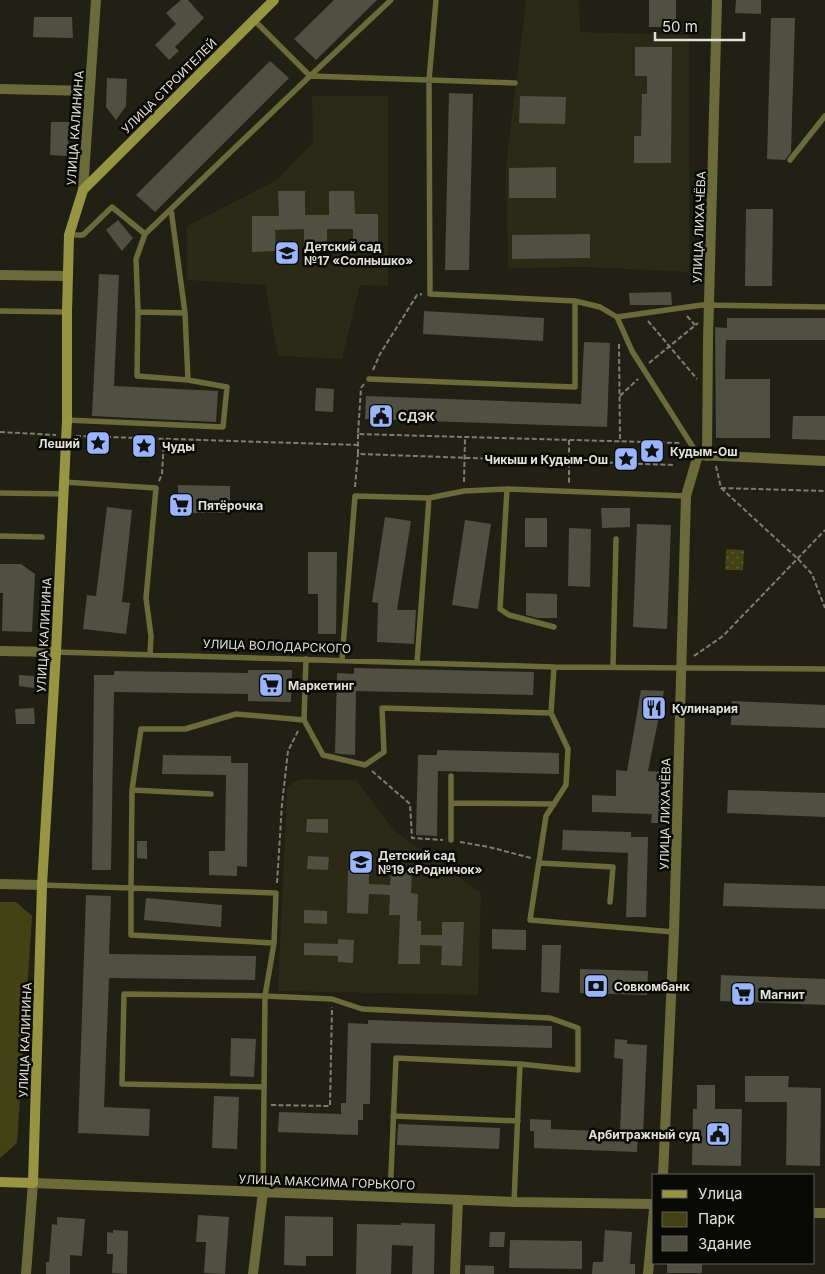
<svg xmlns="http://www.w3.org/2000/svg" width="825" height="1274" font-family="Inter,sans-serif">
<defs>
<pattern id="grass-dots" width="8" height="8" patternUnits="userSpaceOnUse" patternTransform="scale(1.25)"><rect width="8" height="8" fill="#434214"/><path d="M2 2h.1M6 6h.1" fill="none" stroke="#5e5d36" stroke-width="1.8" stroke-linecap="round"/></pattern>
</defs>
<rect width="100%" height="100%" fill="#202014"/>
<path fill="#2a2a17" d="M526,0H579L580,32L689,35V272L588,267L508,268L506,167Z
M312,96H388V286L360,285L342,359L278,356L265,285L187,280V226L277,180L313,142Z
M299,779L356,780L395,831L481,893L478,995L278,991L287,787Z"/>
<path fill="url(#grass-dots)" d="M726,549L744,550L743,570H725Z"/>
<path fill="#434214" d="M0,902H16L32,916L17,1143L0,1158Z"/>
<path fill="#4f4f42" d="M181,0H188L204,18L175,47L179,51L169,60L155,45L176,24L166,13Z
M334,0H377L316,60L294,39Z
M649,0H676V27H649Z
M736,0H761V14L735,13Z
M34,17H72L73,38L33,37Z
M771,18H795L791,152L785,160L767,159Z
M635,47H672L671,163H634V136H641L642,94H647V76H635Z
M270,61L289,78L155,212L136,195Z
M107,78L127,79L126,106L116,120L106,107Z
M449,93L473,94L469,270H445Z
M520,96L566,97L565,124L519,123Z
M51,122H69L68,156L50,155Z
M556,167V198H509V168Z
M278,191H305V215H329V191H354L355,214H378V251H353V229H327V250L304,251V229L275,230L276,251L252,252V216H279Z
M746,209H773L772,286H745Z
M118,220L133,238L122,251L106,230Z
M590,234V258L512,259V235Z
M99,274L119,275L114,386L218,391L216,422L92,416Z
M671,292L672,305H630L629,293Z
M424,311L544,318L543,341L423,334Z
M727,318H825V340H726L725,379H770V438H716L715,327L727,328Z
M584,342L610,343L607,427L365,419L366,396L581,404Z
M316,388L334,389L333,412L315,411Z
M793,416H825V440L792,439Z
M178,485L230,486V513H178Z
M107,507L132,510L122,602L130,603L126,634L83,629L87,595L96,596Z
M601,508H630V527L602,528Z
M385,517L411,521L397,610H416L414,644L377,642L378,603L372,602Z
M525,518H547V547H525Z
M465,520L491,524L478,609L452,605Z
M637,524L671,525L667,629L633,627Z
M569,528L591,529L590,587L568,586Z
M308,552H337L336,634H318V594H308Z
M0,564H21L35,574L32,632L2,631L3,593H0Z
M526,593L557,594V618H538L526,615Z
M354,668L534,672L533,695L356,691L355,755L341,754L335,753L337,673L354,674Z
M248,670H292L291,702L248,701V694L114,692L111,870H92L94,675H114V671L248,673Z
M19,675L34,676V688L19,686Z
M641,690L664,691L648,771L664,772L662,823H651L652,814L592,812V795L616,796V770L627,771Z
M732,701L825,705V728L731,725Z
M34,708L35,724H16L15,709Z
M437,750L559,753V774L438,771L437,836L416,835L418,755H437Z
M163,755L231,756V763H248L247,867L237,866V876L209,875V851H225L226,775L162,774Z
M728,790L825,793V817L727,813Z
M307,819H328V833L306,832Z
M563,830L631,832V837H648L646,917H626L628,853L562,850Z
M137,841H147V859L137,858Z
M308,856L329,857L328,870L307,869Z
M348,870L369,871V884L390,885L391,871L412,872L411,893L418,894L417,921H421V935H442V922H464L462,966L441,965L442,946L420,945V964H398L400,915H389L390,895L369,894L368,914L347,913Z
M724,883L825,886V909L723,906Z
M86,895L111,896L109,954L256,956L255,980L109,978L104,1107L150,1109L149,1136L78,1133Z
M146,898L222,905L221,927L144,920Z
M304,910L327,911V924L304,923Z
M492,929L526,930V950L492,949Z
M338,939L354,940L353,963L338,962V956L304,955V943L338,944Z
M542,945H561L559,993L541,992Z
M580,969L648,971L647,995L580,993Z
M721,975L825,979V1005L720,1001Z
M368,1020L552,1026V1048L371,1043L370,1104H363V1120H358V1135L278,1132L279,1112L341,1114V1103H346L348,1023L368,1024Z
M231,1038L256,1039L254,1077L230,1076Z
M615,1039L627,1040V1044L647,1045L643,1135L638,1134L637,1152L534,1148V1131H530V1119L551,1120V1129L620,1132L623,1059L614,1058Z
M745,1076H789L788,1087L821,1088L820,1166L786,1165L787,1102H745Z
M697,1085H715V1109H742L741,1166L692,1165L693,1109H697Z
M214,1096L239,1097L237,1149L212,1148Z
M398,1124L500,1128L499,1149L397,1145Z
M198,1215L229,1217L225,1274L204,1273L206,1242H196Z
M285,1216L333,1217V1256H306V1266L284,1265Z
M57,1217L85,1219L82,1256L70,1255V1274H46V1262H49L52,1224L57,1225Z
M401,1223L435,1224L434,1274H412L413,1246L392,1245L391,1274H356L357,1224L401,1225Z
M113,1230L128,1231L127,1274L112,1273L113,1254H107V1232L113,1233Z
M605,1230L632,1232L630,1264H635V1274H592L593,1262H603Z
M490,1232H505L504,1247H489Z
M510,1240L582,1241V1269L509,1268Z
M667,1263H702V1273H667Z
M465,1265L494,1266V1274H465Z"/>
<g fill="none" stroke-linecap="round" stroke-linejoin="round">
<path stroke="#7e7e74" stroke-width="2" stroke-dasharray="5 2.5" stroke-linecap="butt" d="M687,316L695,325
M648,321L697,379
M619,344L620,442
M649,363L698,323
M373,370L380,354L417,295L422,294
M364,384L361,388L358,434L680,443
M620,396L638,379
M0,432L56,435
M358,434V454L674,465
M76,436L358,445
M569,440V483
M716,466L721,488L798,559L812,574L825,608
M159,481L162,474L164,439
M464,482L465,437
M355,487L358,454
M721,488L825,491
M694,656L723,636L825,530
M372,771L410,804L412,838L443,840
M460,842L489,847L531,858
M277,883L282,804L288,751L299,729
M271,1105L330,1106L332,1007"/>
<path stroke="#6b6a3a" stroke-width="5.5" d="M391,0L310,76L515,83
M436,0L429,80L430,294L575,301L600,307L617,317L632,351L698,455
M790,160L825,116
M145,234L136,259L138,312L137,376L188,380
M69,235H83L112,207L145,234L171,209
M0,311L67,312
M138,312L185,313
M617,317L702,305L825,307
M369,379L575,387V301
M67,420L223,427L227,387L188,380L185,313L171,209L310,76L254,20
M64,482L156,488L146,598L151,636L150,655
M507,489L500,609L509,615L554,627
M0,493L63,494
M0,536L42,537
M56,652L554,667L825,669
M306,659L304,720L323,755L365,765L384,752L382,708L551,713L554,667
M342,660L355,496L429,498L464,491L507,489L686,496
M417,663L429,498
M613,667L616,539
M551,713L568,749L566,785L546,816L530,920L674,932
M132,790L211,794
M451,803L554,804
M451,840V776
M539,863L613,867L610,902
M42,885L131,888V935L274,943L265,996L263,1192
M274,943L276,893L131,888L132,790L141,729H185L236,714L304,720
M264,1087L122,1084L124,994L265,996L332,999L362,1009L550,1018L578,1028V1070L520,1064L514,1202
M393,1116L518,1121
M390,1197L396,1058L520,1064"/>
<path stroke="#6b6a3a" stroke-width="10" d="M0,89L90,91
M83,190L96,0
M0,275L68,276
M707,456L708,340L717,0
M0,651L56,652
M0,884L42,885
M455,1274L458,1200
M648,1274L654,1209"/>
<path stroke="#6b6a3a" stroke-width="10" d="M663,1175L674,932L686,496L698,455L825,461
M814,1213H825
M26,1274L33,1183L514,1202L654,1204
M253,1274L263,1192"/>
<path stroke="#979544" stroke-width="10" d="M0,1182L33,1183L42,885L56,652L67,420V312L69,235L83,190L274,0"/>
</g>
<defs>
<symbol id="school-square" viewBox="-11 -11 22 22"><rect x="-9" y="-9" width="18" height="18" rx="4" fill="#9bb5fd" stroke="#090905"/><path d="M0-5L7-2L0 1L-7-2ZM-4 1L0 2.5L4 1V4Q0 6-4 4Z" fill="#111"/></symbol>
<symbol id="civic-square" viewBox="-11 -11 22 22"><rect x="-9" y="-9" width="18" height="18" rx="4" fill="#9bb5fd" stroke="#090905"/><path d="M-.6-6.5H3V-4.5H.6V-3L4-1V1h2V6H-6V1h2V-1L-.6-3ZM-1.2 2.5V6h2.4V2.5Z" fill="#111"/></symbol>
<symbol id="sight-square" viewBox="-11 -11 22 22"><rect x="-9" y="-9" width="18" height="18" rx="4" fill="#9bb5fd" stroke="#090905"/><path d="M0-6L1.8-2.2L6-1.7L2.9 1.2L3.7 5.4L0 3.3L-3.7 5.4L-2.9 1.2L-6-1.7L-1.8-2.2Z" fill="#111"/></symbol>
<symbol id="supermarket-square" viewBox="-11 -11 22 22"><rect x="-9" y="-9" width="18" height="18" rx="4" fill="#9bb5fd" stroke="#090905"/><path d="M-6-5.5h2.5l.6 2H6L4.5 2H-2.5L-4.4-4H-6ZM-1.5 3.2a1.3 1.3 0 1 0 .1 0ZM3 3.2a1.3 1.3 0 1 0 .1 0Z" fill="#111"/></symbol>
<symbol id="restaurant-square" viewBox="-11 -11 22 22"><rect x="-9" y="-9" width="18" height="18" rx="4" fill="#9bb5fd" stroke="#090905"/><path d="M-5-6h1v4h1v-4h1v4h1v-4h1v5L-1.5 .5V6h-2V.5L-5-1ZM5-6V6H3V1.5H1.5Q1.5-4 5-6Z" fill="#111"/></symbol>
<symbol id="bank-square" viewBox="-11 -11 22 22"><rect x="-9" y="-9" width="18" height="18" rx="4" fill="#9bb5fd" stroke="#090905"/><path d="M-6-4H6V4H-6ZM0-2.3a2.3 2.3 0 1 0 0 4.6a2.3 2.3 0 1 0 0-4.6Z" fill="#111"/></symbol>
</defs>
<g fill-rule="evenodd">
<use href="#school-square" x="273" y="239" width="28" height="28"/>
<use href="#civic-square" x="367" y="402" width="28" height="28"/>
<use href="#sight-square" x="84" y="429" width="28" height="28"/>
<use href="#sight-square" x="130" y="432" width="28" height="28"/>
<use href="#sight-square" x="638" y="437" width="28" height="28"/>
<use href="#sight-square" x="612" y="445" width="28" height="28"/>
<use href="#supermarket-square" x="167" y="491" width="28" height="28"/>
<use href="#supermarket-square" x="257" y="671" width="28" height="28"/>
<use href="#restaurant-square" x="640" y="694" width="28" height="28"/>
<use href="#school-square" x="347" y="848" width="28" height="28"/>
<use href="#bank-square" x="582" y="972" width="28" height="28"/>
<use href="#supermarket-square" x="729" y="980" width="28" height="28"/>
<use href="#civic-square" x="704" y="1120" width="28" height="28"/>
</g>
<g text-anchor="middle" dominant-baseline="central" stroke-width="5" stroke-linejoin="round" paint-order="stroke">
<g font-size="12" fill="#e1e1d9" stroke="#090905">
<text transform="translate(169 86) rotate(-45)">УЛИЦА СТРОИТЕЛЕЙ</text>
<text transform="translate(75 128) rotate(-86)">УЛИЦА КАЛИНИНА</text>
<text transform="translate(699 227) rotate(-88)">УЛИЦА ЛИХАЧЁВА</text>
<text transform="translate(44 635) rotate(-87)">УЛИЦА КАЛИНИНА</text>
<text transform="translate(277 646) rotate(2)">УЛИЦА ВОЛОДАРСКОГО</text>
<text transform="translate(665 814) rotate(-89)">УЛИЦА ЛИХАЧЁВА</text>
<text transform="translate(25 1040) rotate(-88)">УЛИЦА КАЛИНИНА</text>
<text transform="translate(327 1182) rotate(2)">УЛИЦА МАКСИМА ГОРЬКОГО</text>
</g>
<g font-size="12" font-weight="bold" fill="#e1e1d9" stroke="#090905" text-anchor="start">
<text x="304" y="246">Детский сад<tspan x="304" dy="14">№17 «Солнышко»</tspan></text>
<text x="398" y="416">СДЭК</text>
<text x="80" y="443" text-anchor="end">Леший</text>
<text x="162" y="446">Чуды</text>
<text x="670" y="451">Кудым-Ош</text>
<text x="608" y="459" text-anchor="end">Чикыш и Кудым-Ош</text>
<text x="198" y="505">Пятёрочка</text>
<text x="288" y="685">Маркетинг</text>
<text x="672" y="708">Кулинария</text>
<text x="378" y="855">Детский сад<tspan x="378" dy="14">№19 «Родничок»</tspan></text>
<text x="614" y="986">Совкомбанк</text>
<text x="760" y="994">Магнит</text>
<text x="700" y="1134" text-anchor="end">Арбитражный суд</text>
</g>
</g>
<rect x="652" y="1174" width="162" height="90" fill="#090905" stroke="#5f5f5a"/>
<rect x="662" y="1190" width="25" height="8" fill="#979544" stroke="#5f5f5a"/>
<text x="698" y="1199" font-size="15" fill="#e1e1d9">Улица</text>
<rect x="662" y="1212" width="25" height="15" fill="#434214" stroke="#5f5f5a"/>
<text x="698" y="1224" font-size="15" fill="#e1e1d9">Парк</text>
<rect x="662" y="1236" width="25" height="15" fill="#4f4f42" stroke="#5f5f5a"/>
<text x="698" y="1249" font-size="15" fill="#e1e1d9">Здание</text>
<path d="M655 32v8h89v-8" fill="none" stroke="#e1e1d9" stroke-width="2.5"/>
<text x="662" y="32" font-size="15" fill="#e1e1d9" stroke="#090905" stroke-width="4" paint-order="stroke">50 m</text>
</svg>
